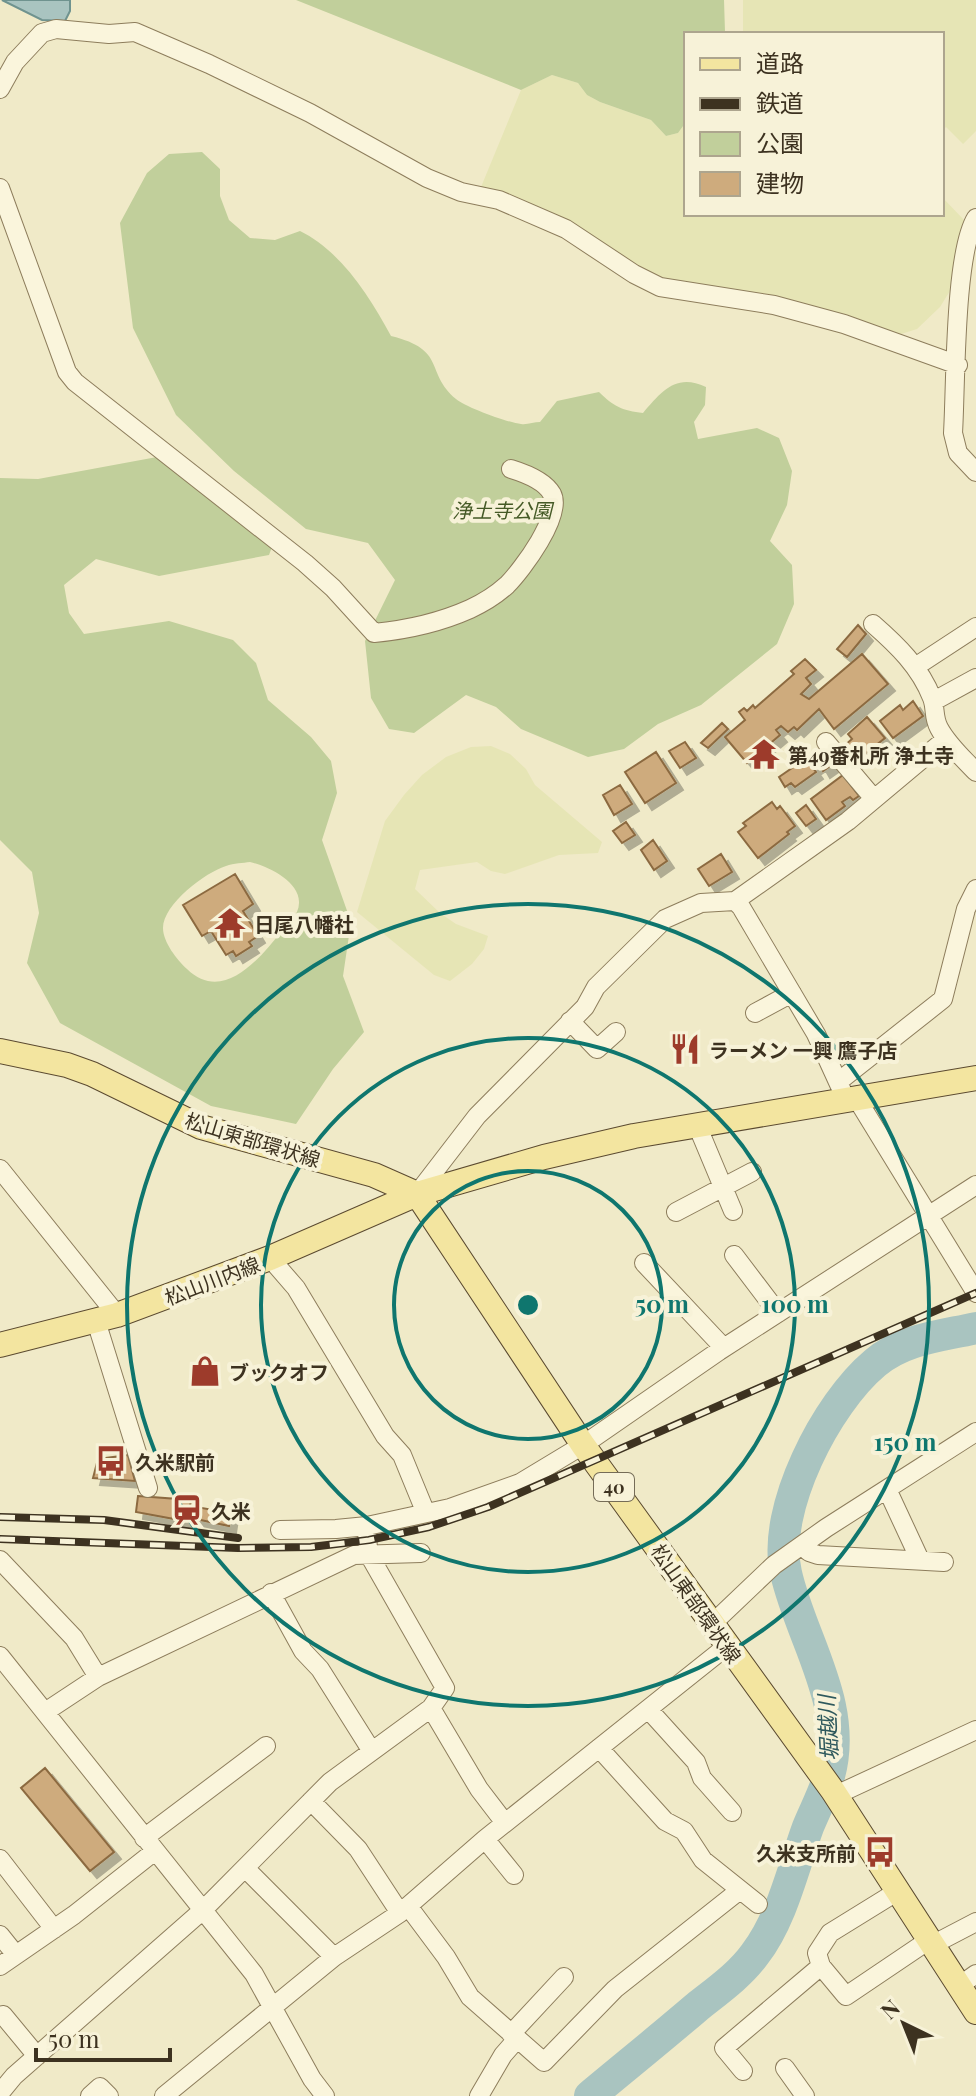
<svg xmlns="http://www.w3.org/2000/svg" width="976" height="2096" font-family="'Playfair Display','Noto Sans JP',serif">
<defs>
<filter id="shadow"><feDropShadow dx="7" dy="7" stdDeviation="0" flood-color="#0004"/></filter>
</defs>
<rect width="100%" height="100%" fill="#f0eac8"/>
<path fill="#e6e5b5" d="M743,0H976V131L963,144L946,127L942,131V34H743Z
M552,75L578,83L587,95L600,102L651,120L666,136L678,133L686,122V214H942V197L965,221L953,286L940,307L917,329L898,335L666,281L481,187L521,90Z
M491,746L510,754L526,769L535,785L602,842L598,853L559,855L505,874L491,871L477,862L420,870L415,889L440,913L456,924L488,936L484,949L472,964L450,981L434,975L357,912L385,821L404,795L422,775L446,757L471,747Z"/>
<path fill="#c1cf9b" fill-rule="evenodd" d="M296,0H724L725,32L724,34H686V122L678,133L666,136L651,120L600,102L587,95L578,83L552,75L521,90Z
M202,152L220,169V196L229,220L250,238L275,240L300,231C341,251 370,297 391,336C448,350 424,372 456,399C465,407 509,423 521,424C527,425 534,422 540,422L557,401L599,392C613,406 623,411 643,413C662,391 676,373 706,387L705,405L694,422L698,439L757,428L779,438L792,471L787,505L770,541L792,565L794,604L777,644L701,705L658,724L624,749L588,757L521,729L496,707L466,695L414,733L389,729L371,698L365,641L395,580L368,543L306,529L234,471L176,415L133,328L120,223L147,173L169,154Z
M157,457L275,539L269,555L159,576L96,559L64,585L69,613L84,634L169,621L233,640L256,663L268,700L311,737L331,761L337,793L322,840L351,922L343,976L364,1032L333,1069L296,1124L211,1106L60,1023L27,963L39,913L32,872L0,840V478L38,479ZM250,862C267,866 300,881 299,903C299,915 287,925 280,933C258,961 222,1003 187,969C177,960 163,942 163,928C163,904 206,872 226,866C234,863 243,863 250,862Z"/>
<path fill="#a9c4c0" stroke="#6f938f" stroke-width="2" d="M2,0H70V11L65,21L42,20Z"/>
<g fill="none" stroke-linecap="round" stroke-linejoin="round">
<path stroke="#a9c4c0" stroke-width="32" d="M590,2096C626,2066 662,2037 697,2007C717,1991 740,1975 755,1954C782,1919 793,1868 808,1827C815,1810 824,1793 829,1776C849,1704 801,1640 786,1573C771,1510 827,1403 875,1363C903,1339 941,1336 976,1328"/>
</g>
<path fill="#ceab7d" stroke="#8c6a41" stroke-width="2" filter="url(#shadow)" d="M858,625L866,634L847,657L837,649Z
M862,654L888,684L834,729L819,709L797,730L794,727L788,732L781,726L776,730L780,735L747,763L725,737L745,720L739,712L744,708L747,711L753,705L755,708L794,674L791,671L805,659L816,670L806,678L811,684L801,694L809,699Z
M913,701L923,716L893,738L880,721L900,705L903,710Z
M867,717L885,738L856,761L844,746L852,739L848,734Z
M722,723L728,729L708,748L701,743Z
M685,742L696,758L680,768L669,751Z
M821,748L833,764L823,771L819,764L813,768L816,772L795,787L791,783L785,787L779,777Z
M656,752L676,783L645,803L625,772Z
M843,775L859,796L853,800L850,797L842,802L845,806L826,820L811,799Z
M620,785L632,804L614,815L603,795Z
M772,802L777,809L780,806L795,826L787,832L789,834L758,858L738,832L746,826L743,823Z
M806,805L816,819L806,826L796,813Z
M626,822L635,835L622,843L613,831Z
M653,840L667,861L654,870L641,850Z
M721,854L732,872L709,886L698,869Z
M235,874L253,904L243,911L258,936L249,942L252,946L236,956L233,951L226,955L211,931L202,936L183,905Z
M128,1455L135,1481L93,1478L98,1459Z
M138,1496L191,1500L190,1506L231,1513L229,1526L186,1517L185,1521L136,1512Z
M45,1768L114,1852L90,1871L21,1788Z"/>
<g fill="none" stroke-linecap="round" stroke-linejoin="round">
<defs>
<path id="minor" d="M0,89L15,62L42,33L56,29L109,34L135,32L209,64L310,113L427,178L461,192L499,200L566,229L634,274L660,287L774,305L844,324L958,365
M0,188L67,372L75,382L305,563L333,588L374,633C405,630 441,622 470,609C483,603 496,595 507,585C522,570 563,515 552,494C545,481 524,473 511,469
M976,218C954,254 956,385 953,433L958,453L976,472
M873,624C897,645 920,667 932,698C936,708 933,717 939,728C948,745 963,758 976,772
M915,667L976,627
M934,701L976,678
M826,742L870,794L871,801
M735,901L741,907L816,1034L843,1093
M755,1013L792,993
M570,1021L597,1049L616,1032
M838,1082L943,999L966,909L976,889
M857,1099L976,1293
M697,1125L733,1211
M0,1169L117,1315
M417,1194L477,1116L585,1007L596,987L665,919L701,903L735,901L848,821L946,739
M676,1212L752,1172
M734,1255L778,1313
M270,1258L296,1288L385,1436L402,1455L425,1511
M644,1263L724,1348
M96,1321L148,1488
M887,1489L920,1560
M280,1530L336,1529L367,1526L450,1508L520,1483L583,1445L719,1351L976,1185
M802,1546L809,1552L818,1555L944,1562
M0,1560L74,1638L98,1677
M271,1593L303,1651L320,1669L371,1750
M712,1624L774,1565L826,1528L976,1432
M0,1656L254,1974L312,2079L325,2096
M431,1708L479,1789L505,1823
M648,1709L696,1762L702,1778L732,1812
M45,1712L98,1677L354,1555L421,1553
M599,1748L665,1821L684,1831L703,1860L758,1904
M836,1795L976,1730
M311,1801L358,1849L400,1913
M144,1838L266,1746
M485,1839L514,1875
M0,1859L54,1929
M245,1868L334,1957
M408,1906L446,1957L470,1997L544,2062L615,1989L740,1890
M0,1935L16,1955
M932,1945L976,1922
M0,1966L74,1915L155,1851
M821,1966L817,1953L830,1933L898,1891
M959,1986L976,1974
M3,2015L37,2056
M511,2034L564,1977
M785,2068L805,2096
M743,2071L724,2048L821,1966L846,1996L929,1940
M0,2093L14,2076L203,1910L330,1782L431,1708L445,1688L368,1553L367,1526
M90,2096L100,2087L109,2096
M164,2096L334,1957L400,1913L485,1839L727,1646
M479,2096L503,2055L517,2039"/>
<path id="major" d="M0,1051L67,1065L92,1074L201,1127L374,1175L417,1194L583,1445L833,1791L976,2012
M0,1345L117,1315L270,1258L417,1194L544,1157L634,1136L976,1078"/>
</defs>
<use href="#minor" stroke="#8d7d5c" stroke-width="20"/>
<use href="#major" stroke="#5b4a30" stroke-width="26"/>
<use href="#minor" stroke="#faf5dc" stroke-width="18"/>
<use href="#major" stroke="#f3e5a0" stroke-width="24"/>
<defs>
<path id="rail" d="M0,1517L104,1520L238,1538
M0,1539L238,1548L311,1547L369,1540L429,1527L488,1507L976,1293"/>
</defs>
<use href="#rail" stroke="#3d3220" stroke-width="8"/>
<use href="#rail" stroke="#f7f2d8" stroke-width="5" stroke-dasharray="15" stroke-linecap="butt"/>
</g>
<g fill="none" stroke="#0f766e" stroke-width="4">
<circle cx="528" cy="1305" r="134"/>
<circle cx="528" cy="1305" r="267"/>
<circle cx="528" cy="1305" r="401"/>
</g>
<defs>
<symbol id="temple-bare" viewBox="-9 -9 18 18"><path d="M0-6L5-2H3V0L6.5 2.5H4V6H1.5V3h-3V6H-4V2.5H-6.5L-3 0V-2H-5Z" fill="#9d3b2b" stroke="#f7f2d8" stroke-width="2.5" paint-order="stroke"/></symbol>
<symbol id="restaurant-bare" viewBox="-9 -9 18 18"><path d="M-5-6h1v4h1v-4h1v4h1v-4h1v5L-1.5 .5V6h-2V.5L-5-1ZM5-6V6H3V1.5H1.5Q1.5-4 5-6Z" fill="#9d3b2b" stroke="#f7f2d8" stroke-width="2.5" paint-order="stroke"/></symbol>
<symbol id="shop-bare" viewBox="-9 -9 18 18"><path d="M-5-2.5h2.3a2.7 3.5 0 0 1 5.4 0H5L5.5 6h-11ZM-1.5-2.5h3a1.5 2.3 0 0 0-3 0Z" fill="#9d3b2b" stroke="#f7f2d8" stroke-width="2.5" paint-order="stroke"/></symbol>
<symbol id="bus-bare" viewBox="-9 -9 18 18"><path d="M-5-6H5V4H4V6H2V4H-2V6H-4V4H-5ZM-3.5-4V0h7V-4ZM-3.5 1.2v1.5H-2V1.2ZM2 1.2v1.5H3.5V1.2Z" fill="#9d3b2b" stroke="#f7f2d8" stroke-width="2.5" paint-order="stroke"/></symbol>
<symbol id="station-bare" viewBox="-9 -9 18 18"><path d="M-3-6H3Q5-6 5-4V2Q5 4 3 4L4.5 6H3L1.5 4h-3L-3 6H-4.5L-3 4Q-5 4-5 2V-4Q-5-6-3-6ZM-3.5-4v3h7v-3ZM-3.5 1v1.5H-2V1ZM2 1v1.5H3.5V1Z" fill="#9d3b2b" stroke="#f7f2d8" stroke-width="2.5" paint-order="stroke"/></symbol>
</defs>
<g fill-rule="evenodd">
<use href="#temple-bare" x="742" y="732" width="44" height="44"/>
<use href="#temple-bare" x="208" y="901" width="44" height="44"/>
<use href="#restaurant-bare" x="663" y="1027" width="44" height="44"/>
<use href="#shop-bare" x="183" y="1349" width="44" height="44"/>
<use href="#bus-bare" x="89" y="1439" width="44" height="44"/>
<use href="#station-bare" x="165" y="1488" width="44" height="44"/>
<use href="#bus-bare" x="858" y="1830" width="44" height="44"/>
</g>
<g text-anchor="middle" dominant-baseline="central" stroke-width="8" stroke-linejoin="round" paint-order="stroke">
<rect fill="#f7f2d8" stroke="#756c57" stroke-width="2" x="594" y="1473" width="40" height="28" rx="6"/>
<g font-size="18" font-weight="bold" fill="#3d3220">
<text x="614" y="1487">40</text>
</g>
<g font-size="20" font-style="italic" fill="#455a26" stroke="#f7f2d8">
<text x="502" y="509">浄土寺公園</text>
</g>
<g font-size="20" font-weight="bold" fill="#3d3220" stroke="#f7f2d8" text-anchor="start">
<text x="788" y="754">第49番札所 浄土寺</text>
<text x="254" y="923">日尾八幡社</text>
<text x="709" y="1049">ラーメン 一興 鷹子店</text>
<text x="229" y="1371">ブックオフ</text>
<text x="135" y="1461">久米駅前</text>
<text x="211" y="1510">久米</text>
<text x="856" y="1852" text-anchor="end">久米支所前</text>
</g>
<g font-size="20" fill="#3d3220" stroke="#f7f2d8">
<text transform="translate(253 1139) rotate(17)">松山東部環状線</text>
<text transform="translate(212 1280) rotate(-21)">松山川内線</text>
<text transform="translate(697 1603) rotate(55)">松山東部環状線</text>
</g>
<g font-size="22" font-style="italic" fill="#2f595d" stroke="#f7f2d8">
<text transform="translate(827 1728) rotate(-93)">堀越川</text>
</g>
</g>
<circle cx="528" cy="1305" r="12" fill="#0f766e" stroke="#f7f2d8" stroke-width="4"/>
<g font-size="24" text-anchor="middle" font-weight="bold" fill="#0f766e" stroke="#f7f2d8" stroke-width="8" stroke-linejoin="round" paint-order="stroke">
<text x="662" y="1313">50 m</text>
<text x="795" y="1313">100 m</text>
<text x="905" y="1451">150 m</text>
</g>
<rect x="684" y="32" width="260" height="184" fill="#f7f2d8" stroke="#ada58e" stroke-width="2"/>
<rect x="700" y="58" width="40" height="12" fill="#f3e5a0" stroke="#ada58e" stroke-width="2"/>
<text x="756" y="72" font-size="24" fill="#3d3220">道路</text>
<rect x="700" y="98" width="40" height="12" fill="#3d3220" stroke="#ada58e" stroke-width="2"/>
<text x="756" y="112" font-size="24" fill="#3d3220">鉄道</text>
<rect x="700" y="132" width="40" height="24" fill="#c1cf9b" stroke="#ada58e" stroke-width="2"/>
<text x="756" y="152" font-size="24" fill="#3d3220">公園</text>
<rect x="700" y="172" width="40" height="24" fill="#ceab7d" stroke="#ada58e" stroke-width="2"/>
<text x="756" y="192" font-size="24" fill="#3d3220">建物</text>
<g transform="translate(904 2024) rotate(317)" stroke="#f7f2d8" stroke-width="6" paint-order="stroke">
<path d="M0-6L14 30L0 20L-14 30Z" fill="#3d3220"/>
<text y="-12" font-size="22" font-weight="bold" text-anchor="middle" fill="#3d3220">N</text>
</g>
<path d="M36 2048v12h134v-12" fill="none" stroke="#3d3220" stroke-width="4"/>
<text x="48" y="2048" font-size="24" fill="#3d3220" stroke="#f7f2d8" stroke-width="6" paint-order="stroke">50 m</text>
</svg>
